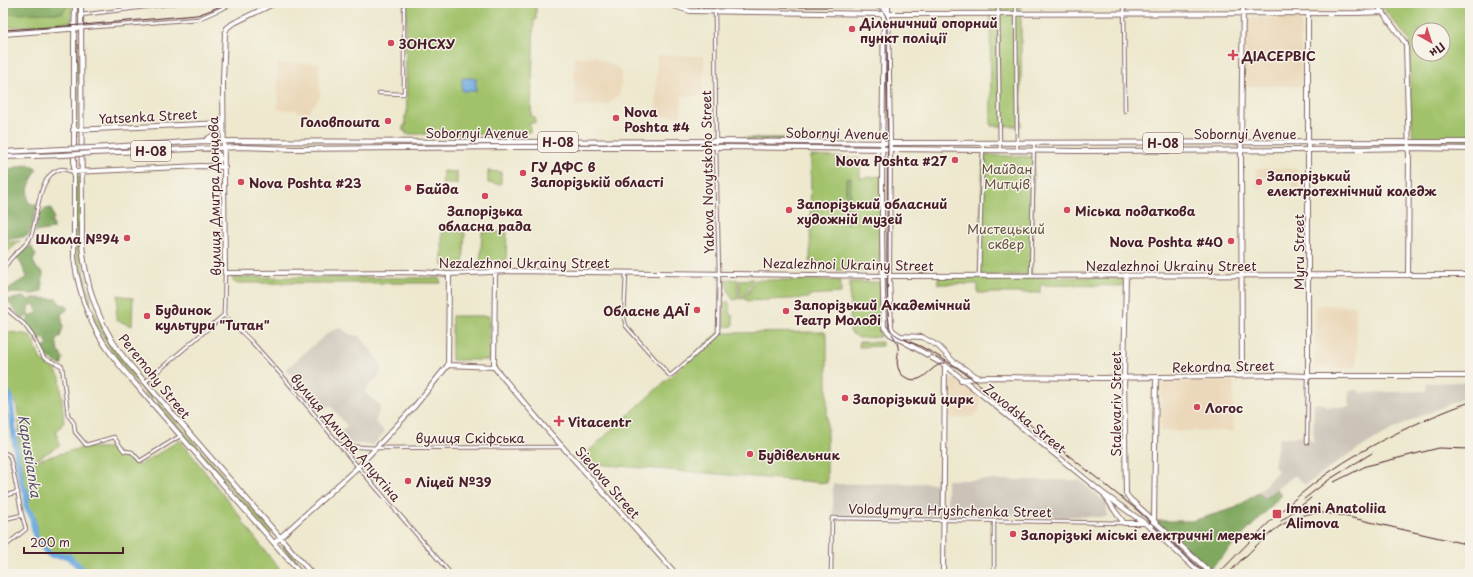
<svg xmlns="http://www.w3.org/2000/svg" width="1473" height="577" font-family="'Playpen Sans',sans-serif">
<rect width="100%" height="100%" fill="#f7f3e8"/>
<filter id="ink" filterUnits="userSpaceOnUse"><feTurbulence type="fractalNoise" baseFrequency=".025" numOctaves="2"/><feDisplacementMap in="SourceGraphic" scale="8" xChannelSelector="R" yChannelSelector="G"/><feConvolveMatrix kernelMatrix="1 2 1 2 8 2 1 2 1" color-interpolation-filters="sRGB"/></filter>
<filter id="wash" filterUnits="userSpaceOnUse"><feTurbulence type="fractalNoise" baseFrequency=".012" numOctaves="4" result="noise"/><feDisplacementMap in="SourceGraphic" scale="16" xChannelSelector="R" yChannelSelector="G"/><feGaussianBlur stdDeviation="0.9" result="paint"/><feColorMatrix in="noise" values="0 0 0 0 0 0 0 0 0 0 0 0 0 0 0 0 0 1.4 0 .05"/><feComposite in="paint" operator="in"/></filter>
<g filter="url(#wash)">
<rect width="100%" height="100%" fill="#ede8ce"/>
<path fill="#ebd8ba" d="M893,3H949V6L893,7Z
M1019,3H1081V5L1019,6Z
M1153,3H1238V5L1153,7Z
M1246,18H1301V86H1246Z
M657,55L704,56L703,96H682L681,116H656Z
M595,56L621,70L620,93L608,105L575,106L574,58Z
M319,63L320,97L308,112H297V110H278L277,64Z
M1270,168L1299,169V188H1293L1292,177H1263L1262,188H1256V169Z
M1315,305L1355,306L1357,368H1315Z
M954,378L979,397L980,410L973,416L949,420V382Z
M1233,381L1234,431H1161V383Z"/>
<path fill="#cbc3b8" d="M340,328L351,335L360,336L380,362L381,368L380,375L364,392L381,406L375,422L385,432L373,445L342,443L336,436L347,426L330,405L322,411L286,369L329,332Z
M1470,382V396L1418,417L1378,437L1339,461L1305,485L1295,475L1265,498L1258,493L1278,471L1274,465L1279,438L1305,436L1313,442L1314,403L1325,404L1326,407H1349L1350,390H1359L1360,393L1426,391L1427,383Z
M947,480H1079L1107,504V517L947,515Z
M938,483V515H833V484Z"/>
<path fill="#a1c26b" stroke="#76704b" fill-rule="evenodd" d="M3,3H72V22L3,28Z
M406,3H536V20H534L531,116L535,117V123H530V132L514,133L511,136L505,134H406V131H403V126H406V124H405V116H406L407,113L405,28L406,27Z
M990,3H1021V126H991Z
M1379,3H1470V140L1419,139L1413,137L1410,95L1409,40ZM1419,30H1443V54H1419Z
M76,38L78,39V66L81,72L79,83L77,80Z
M78,87H80V127L77,128L75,125L76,89Z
M983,155L1034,157L1031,275H979Z
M811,156L860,158V178L881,176L880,270H810Z
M443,171L457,172V184H442Z
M488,171L501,172V184L488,183Z
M76,176H80V251L86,283L91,301L90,303L87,302L86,299L77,264L75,249Z
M442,231L465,232L463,266L442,265Z
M482,232H507L506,266L480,265Z
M20,241L3,256V243Z
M233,277L439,278L441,283H235L232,280Z
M938,277H1123V286L1040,285V293H978V284H938Z
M729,279L738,280V299L733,300L725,284L726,280Z
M753,279L743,299H740V280Z
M755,280H840L841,293L809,295V298L748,301L745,299Z
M850,282H880V337L859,338L850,332Z
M118,295L133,298L132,326L116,320Z
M724,302H729L730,315L733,316V326L724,327Z
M92,307L109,340L117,351L153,396L152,398H150C126,371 103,344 90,310Z
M452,316H489V360H452Z
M3,328L4,331L29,335L33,341L41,361L52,365L60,378L64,422L56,432L60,445L34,461L81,448H109L140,465L180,440L243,520L242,521L283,574H91L68,554L52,553L38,540L35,516L28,505L30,494L23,482V470L17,450L20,426L16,402L3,381Z
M825,332L827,339V483L583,463L580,459L718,333Z
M859,342H882V346L859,347Z
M158,402H159L272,531V533L269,534L157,405Z
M283,546H285L309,574H304L282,548Z"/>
<path fill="#80a85f" stroke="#656445" d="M3,3H68V6L62,13L3,14Z
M723,138H836V141L723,140Z
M28,164L37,169C31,179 25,192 29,203L37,205L30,233L27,236L3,241V171Z
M851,177L850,223L845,224L846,178Z
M51,208L54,219L50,222L53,223V229L35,232C38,219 36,210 51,208Z
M31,246L36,255L33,261L37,269L43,272L42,291L34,294L7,293L6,290L27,277L19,259L14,257L17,253Z
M23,297L31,301L32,298L57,299L60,304L67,305V310L61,314L63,327L60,337L56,338L58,351L63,358L61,366C53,359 46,358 41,348L48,346L45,338L37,341C32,333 25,326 29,316L38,313L34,304C27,306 28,310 28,316L22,319L7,300Z
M1277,489L1282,495L1208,571L1154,521H1192L1235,508L1258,493L1265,498Z"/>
<path fill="#71ace2" stroke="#5e6686" d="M462,78H476V91H462Z"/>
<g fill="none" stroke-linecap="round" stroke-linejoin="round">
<path stroke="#71ace2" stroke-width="6" d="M3,383L10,397L16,452L22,484L27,494L26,506L32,516L36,540L50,555L68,556L87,574"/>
</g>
</g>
<g filter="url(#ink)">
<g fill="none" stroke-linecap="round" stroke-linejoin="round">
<defs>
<path id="street" d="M998,3L1000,150
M1016,3L1017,150
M1124,3L1125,111
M81,15L177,3
M82,28L198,19L235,3
M379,93L404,94V3
M3,272C9,254 24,251 31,236C38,218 37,172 62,169C65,169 70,171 74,172
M626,273L624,318L626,326L670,376L690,359L718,333L719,273L716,147L715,12
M979,275L983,143
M1031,275L1034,143
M3,306L24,324L32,335L44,358L62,366L68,415L74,423L75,432L86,445L114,437L124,451L132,452L140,461L180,436
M224,315L251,341L285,379L358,467L451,574
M145,382L224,315L225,273
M3,408L7,418
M1307,443L1308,376
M339,444L345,446L376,448L562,447
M3,452L9,455L12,465L22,515L26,529L3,548
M3,496L18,492
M5,519L22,515
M994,521V574
M831,574L832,518L1123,523"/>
<path id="secondary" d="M75,3L74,42V257C76,278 85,311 96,330C108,353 127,374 144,394L301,574
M81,3L82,244C85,281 97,320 119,351C127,362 136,372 145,382L312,574
M275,3L232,24L227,28L225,33L223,80L225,273L419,272L449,274L510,271L886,276L1470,275
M664,3L690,11L883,14L1358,13L1384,12
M884,3C883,111 880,219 884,327L890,334L928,355
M888,3L890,143L889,276L891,327L893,331
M1376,3L1406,44L1409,156L1408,275
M3,34L82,28
M73,130L223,123
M74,172L201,166L225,167
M449,274L448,365L494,367
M1126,275L1124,377L1126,494L1130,499L1212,574
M893,331L900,336L922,337L938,346L954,362L977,377
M932,358L945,365L1104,494L1150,527L1154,521
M494,367L543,425L676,574
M494,367L495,273
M1242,376L1241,150L1243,3
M1308,376V13
M961,380L984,377L1103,378L1279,375L1308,376H1470
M1105,496L1115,511L1124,523H1144
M1154,521L1156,378
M1150,527L1201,574
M274,543L358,467L414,407L448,365
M943,574L945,365"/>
<path id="primary" d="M207,139L214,135L223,123
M92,148L204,141L502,142L716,141L894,143L1470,142
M211,148L219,155L220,159L218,163L211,166
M3,152L62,149
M93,153L242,147L295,149L513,147H716L1075,151L1309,150L1409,148L1470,149
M3,157L63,155"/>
</defs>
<use href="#street" stroke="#836564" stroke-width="4.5"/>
<use href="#secondary" stroke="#836564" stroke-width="6"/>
<use href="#primary" stroke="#836564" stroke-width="6"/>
<use href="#street" stroke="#fff" stroke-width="2.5"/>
<use href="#secondary" stroke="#fff" stroke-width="4"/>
<use href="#primary" stroke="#fff" stroke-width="4"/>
<path stroke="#4a1f2b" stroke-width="1" d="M676,3L692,6L706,7H872C882,9 886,12 887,23C888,102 888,181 888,261C888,274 886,321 891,331C899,339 912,342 922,347C939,356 955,366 970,377L1137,510L1206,574
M3,30L82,25L197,15L206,12L228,3
M892,334C905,352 893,356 899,370C900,374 903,376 907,378C924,386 930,364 945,363"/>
<path stroke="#4a1f2b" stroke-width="1" d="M1334,482L1366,466L1439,448L1470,449
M1304,499L1330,479L1372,453
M1281,521L1311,498
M1242,560C1262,540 1283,517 1314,513C1320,512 1328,514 1335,514L1470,545
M1218,574C1253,538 1287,502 1328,473C1371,443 1421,420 1470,402
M1228,574L1245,556"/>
<defs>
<path id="primary-bridge" d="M62,149L92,148
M63,155L93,153"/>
</defs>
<use href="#primary-bridge" stroke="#836564" stroke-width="6" stroke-linecap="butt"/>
<use href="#primary-bridge" stroke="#fff" stroke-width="4"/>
</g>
</g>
<g fill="#d1495b" stroke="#f7f3e8" stroke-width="1.5">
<circle cx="852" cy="29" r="4"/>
<circle cx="391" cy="43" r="4"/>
<path d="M1231 49h4v4h4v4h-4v4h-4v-4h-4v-4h4z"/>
<circle cx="616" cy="118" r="4"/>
<circle cx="388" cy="121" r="4"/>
<circle cx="955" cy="160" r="4"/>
<circle cx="523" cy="173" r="4"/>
<circle cx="241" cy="182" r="4"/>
<circle cx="1259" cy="182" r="4"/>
<circle cx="408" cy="188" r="4"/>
<circle cx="485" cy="196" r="4"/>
<circle cx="789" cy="210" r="4"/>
<circle cx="1067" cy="210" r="4"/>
<circle cx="127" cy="238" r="4"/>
<circle cx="1231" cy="241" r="4"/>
<circle cx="697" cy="310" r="4"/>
<circle cx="786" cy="311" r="4"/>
<circle cx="147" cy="316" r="4"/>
<circle cx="845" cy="398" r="4"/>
<circle cx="1197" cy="407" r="4"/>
<path d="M557 415h4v4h4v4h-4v4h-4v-4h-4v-4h4z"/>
<circle cx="750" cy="454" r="4"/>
<circle cx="408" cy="481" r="4"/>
<rect x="1272" y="509" width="10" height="10" rx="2"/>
<circle cx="1013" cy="534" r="4"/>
</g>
<g text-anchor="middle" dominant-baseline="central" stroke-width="3" stroke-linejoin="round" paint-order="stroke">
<g fill="#f7f3e8" stroke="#7e5f64" stroke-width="1">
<rect x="538" y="132" width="40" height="20" rx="3"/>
<rect x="1143" y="133" width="40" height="20" rx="3"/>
<rect x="131" y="141" width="40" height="20" rx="3"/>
</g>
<g font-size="12" font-weight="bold" fill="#4a1f2b">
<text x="558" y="142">Н-08</text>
<text x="1163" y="143">Н-08</text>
<text x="151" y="151">Н-08</text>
</g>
<g font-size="13" font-weight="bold" fill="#4a1f2b" stroke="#f7f3e8" text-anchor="start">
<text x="860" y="22">Дільничний опорний<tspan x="860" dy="15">пункт поліції</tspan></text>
<text x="399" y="43">ЗОНСХУ</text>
<text x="1242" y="55">ДІАСЕРВІС</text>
<text x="624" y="111">Nova<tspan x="624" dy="15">Poshta #4</tspan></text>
<text x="380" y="121" text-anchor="end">Головпошта</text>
<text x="947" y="160" text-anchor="end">Nova Poshta #27</text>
<text x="531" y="166">ГУ ДФС в<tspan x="531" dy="15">Запорізькій області</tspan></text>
<text x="1267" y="175">Запорізький<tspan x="1267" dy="15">електротехнічний коледж</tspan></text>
<text x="249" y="182">Nova Poshta #23</text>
<text x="416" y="188">Байда</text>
<text x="797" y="203">Запорізький обласний<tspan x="797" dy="15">художній музей</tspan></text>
<text x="485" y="210" text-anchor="middle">Запорізька<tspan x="485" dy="15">обласна рада</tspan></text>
<text x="1075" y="210">Міська податкова</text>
<text x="119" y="238" text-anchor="end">Школа №94</text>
<text x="1223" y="241" text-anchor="end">Nova Poshta #40</text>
<text x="794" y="304">Запорізький Академічний<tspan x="794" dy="15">Театр Молоді</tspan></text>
<text x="155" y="309">Будинок<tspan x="155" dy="15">культури "Титан"</tspan></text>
<text x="689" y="310" text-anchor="end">Обласне ДАЇ</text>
<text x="853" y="398">Запорізький цирк</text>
<text x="1205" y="407">Логос</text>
<text x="568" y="421">Vitacentr</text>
<text x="758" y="454">Будівельник</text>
<text x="416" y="481">Ліцей №39</text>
<text x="1286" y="507">Imeni Anatoliia<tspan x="1286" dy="15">Alimova</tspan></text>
<text x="1021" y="534">Запорізькі міські електричні мережі</text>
</g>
<g font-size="13" fill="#4a1f2b" stroke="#f7f3e8">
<text transform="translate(148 116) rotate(-3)">Yatsenka Street</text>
<text x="477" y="132">Sobornyi Avenue</text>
<text transform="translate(837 133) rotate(1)">Sobornyi Avenue</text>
<text x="1245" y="133">Sobornyi Avenue</text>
<text transform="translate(707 172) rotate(-91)">Yakova Novytskoho Street</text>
<text transform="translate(214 196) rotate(-91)">вулиця Дмитра Донцова</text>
<text transform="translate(1298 252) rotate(-90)">Myru Street</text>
<text x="524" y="262">Nezalezhnoi Ukrainy Street</text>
<text transform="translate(848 264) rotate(1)">Nezalezhnoi Ukrainy Street</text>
<text x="1171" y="265">Nezalezhnoi Ukrainy Street</text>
<text transform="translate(1223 366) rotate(-1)">Rekordna Street</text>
<text transform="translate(155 376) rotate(51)">Peremohy Street</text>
<text transform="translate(1115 404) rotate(-90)">Stalevariv Street</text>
<text transform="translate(1025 418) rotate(39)">Zavodska Street</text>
<text transform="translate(346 437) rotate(50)">вулиця Дмитра Апухтіна</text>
<text x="470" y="437">вулиця Скіфська</text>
<text transform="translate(608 482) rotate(49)">Siedova Street</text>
<text transform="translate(950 510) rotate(1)">Volodymyra Hryshchenka Street</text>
</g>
<g font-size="13" fill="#64503e" stroke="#f7f3e8">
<text x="1007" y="168">Майдан<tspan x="1007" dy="15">Митців</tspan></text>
<text x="1006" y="228">Мистецький<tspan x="1006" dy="15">сквер</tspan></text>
</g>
<g font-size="14" font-style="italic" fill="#58506b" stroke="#f7f3e8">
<text transform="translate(30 456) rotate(81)">Kapustianka</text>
</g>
</g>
<rect width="1473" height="577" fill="none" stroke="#f7f3e8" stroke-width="16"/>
<g transform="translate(1431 42) rotate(141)"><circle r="19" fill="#f7f3e8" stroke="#b29e9c"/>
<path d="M0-3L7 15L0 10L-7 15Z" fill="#d1495b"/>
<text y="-6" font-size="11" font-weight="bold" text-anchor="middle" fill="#4a1f2b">Пн</text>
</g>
<path d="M24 547v6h99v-6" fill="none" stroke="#4a1f2b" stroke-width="2"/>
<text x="30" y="547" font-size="12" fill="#4a1f2b" stroke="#f7f3e8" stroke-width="3" paint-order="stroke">200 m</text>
</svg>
